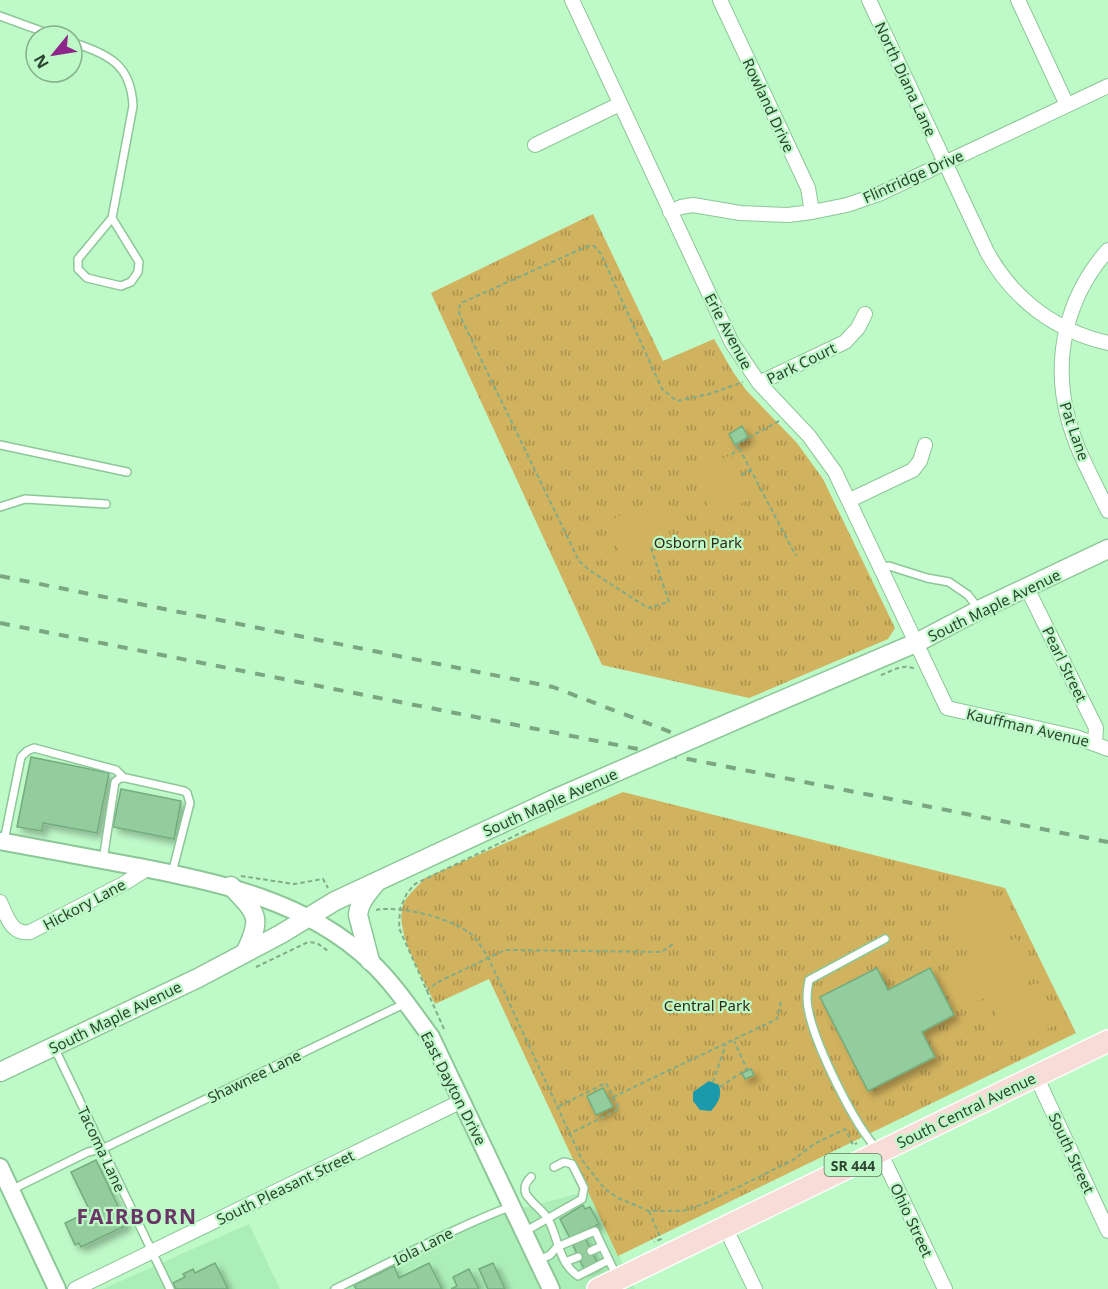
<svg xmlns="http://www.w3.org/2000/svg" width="1108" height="1289" font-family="'Noto Sans',sans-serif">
<defs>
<pattern id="grass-tufts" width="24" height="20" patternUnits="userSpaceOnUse" patternTransform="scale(1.5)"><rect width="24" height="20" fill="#d1b25e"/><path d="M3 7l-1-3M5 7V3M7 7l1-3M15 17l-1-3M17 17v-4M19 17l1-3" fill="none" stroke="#aa924e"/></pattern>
<filter id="shadow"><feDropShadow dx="5" dy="5" stdDeviation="3" flood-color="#0004"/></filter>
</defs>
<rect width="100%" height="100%" fill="#bef9c8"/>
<path fill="#aceeb8" d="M588,1191L635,1289H327L500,1214Z
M249,1224L280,1289H103Z"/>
<path fill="url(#grass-tufts)" d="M593,214L663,361L714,339L733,372L746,390L797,443L823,479L895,628L888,639L749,698L602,665L431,293Z
M623,792L1005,888L1076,1033L618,1256L489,979L435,1004C424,978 389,926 406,899C411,892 419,885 425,878Z"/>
<path fill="#d1b25e" d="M731,455L752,498L714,517L692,473Z
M659,502L672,541L621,558L609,520Z
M961,898L1004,911L1007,916L989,947L959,941L952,918Z
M1016,938L1033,975L961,1009L943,973Z
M1037,983L1056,1020L1055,1025L1019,1043L1002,1031L994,1008L1001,995Z"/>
<path fill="#1a9aab" d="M709,1081L719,1085C722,1097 719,1101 711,1111L700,1110L693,1101V1092Z"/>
<path fill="#93cd9e" stroke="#73ab7e" stroke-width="1.5" filter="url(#shadow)" d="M742,426L748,437L735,445L729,434Z
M31,757L109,773L97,833L43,823L42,831L17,827Z
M121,789L181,801L174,839L113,827Z
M877,968L888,990L930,968L954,1015L922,1032L935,1057L868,1091L820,997Z
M751,1069L754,1075L745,1079L742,1073Z
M603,1088L613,1107L596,1115L587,1096Z
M96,1160L127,1225L81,1247L79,1243L75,1245L65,1223L90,1211L71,1172Z
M583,1205L585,1209L590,1207L599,1224L570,1238L560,1219Z
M585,1237L597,1263L584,1269L572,1243Z
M215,1263L228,1289H176L173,1283L185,1277L183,1274L193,1269L195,1273Z
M429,1263L442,1289H356L354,1285L394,1266L399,1278Z
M493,1263L505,1289H488L479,1269Z
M469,1269L479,1289H451L457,1286L453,1277Z"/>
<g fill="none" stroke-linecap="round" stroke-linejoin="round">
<defs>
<path id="service" d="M0,16L55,36
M72,42C108,55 131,63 133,106L112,218L78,259V269L87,278L121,286L131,282L138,272L139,262L112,218
M0,445L127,472
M0,507L25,499L106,504
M881,568L889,566L927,578L949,582L968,595L978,608
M4,841L21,757L27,751L34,748L116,770L124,778
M103,860L115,782L120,778H126L184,791L187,793L190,803L172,873
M54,1047L170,1289
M878,1150C854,1125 814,1043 808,1008C806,998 807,990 809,980L885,939
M531,1177C526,1182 523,1187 526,1194C531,1203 542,1209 548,1219C559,1239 558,1262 578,1276L609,1260
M11,1190L88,1152L102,1149L406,1003
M524,1232L582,1199L584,1188L572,1164L564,1162L554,1167
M591,1251L602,1246
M539,1260L550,1255L557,1247L595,1231L617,1277
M565,1262L578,1257
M335,1289C394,1261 451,1229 512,1206"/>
<path id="minor" d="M572,0L732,343L759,383L809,436L835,472L947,708L1076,737L1108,749
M720,0L808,188L812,212
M869,0L987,252C1013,299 1055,331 1108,343
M1018,0L1067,105
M535,145L620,104
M670,212L681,207L693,205L740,213L788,215L812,212L847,205L879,194L1108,86
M1108,250C1067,296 1052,358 1068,418C1076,450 1094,481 1108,511
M759,383L845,342L858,328L865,314
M850,500L913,470L920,461L925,445
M1027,588L1096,728L1095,743
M0,902C7,916 11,935 30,932L123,884L147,869
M1036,1076L1108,1231
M880,1152L945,1289
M725,1227L755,1289
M75,1289L462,1101"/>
<path id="tertiary" d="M0,841C45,849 89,858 134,866C219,883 306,900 371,962C394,984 412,1011 431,1037L551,1289
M0,1167L57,1289"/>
<path id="secondary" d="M761,709L918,642L979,610L1108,549
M231,886C257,914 263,916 245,953
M370,961L358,915C359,902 368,893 376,883
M0,1072L198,978L281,934L335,901L552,800"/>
<path id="primary" d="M598,1289L1108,1041"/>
</defs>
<use href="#service" stroke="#8dc697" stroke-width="10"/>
<use href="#minor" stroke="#8dc697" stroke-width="16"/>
<use href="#tertiary" stroke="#8dc697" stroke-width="20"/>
<use href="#secondary" stroke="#8dc697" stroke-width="21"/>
<use href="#primary" stroke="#fff" stroke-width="24"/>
<path stroke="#80ac88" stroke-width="2" stroke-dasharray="4.5 3" stroke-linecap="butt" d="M779,421L737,444L796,556
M732,455L738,446
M741,475L751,470
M651,548L669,602L648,608L589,570L579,561L462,320L458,310L461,303L588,246H594L601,254L662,389L677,401L709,394L743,382
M881,675C892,671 903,663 915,669
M241,876L294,884L323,879L328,888
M376,910C401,905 450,918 471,934C478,940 483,950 488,957L582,1160L604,1188L618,1198L649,1211H683L706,1203L793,1160L814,1144L845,1129L853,1145L857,1143
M256,967L308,942L317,943L328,951V950
M426,991L438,982L505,950L662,952L673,944
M444,1029L399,928L400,909L407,893L415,884L527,830
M713,1082L726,1044
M720,1087L747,1069L734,1041
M613,1097L777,1019L781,1001
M559,1106L606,1083L619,1109L571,1133
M649,1211L661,1239L654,1242"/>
<use href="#service" stroke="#fff" stroke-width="7"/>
<use href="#minor" stroke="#fff" stroke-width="14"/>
<use href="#tertiary" stroke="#fff" stroke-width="16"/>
<use href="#secondary" stroke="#fff" stroke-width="18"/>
<use href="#primary" stroke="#f8dcd7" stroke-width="21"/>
<path stroke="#7ba682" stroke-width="4" stroke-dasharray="10 10" stroke-linecap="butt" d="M0,576L553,687L681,736
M0,623L1108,842"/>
<defs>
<path id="secondary-bridge" d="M552,800L761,709"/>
</defs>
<use href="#secondary-bridge" stroke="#8dc697" stroke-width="21" stroke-linecap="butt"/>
<use href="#secondary-bridge" stroke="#fff" stroke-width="18"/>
</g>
<g text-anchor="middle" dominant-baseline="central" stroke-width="4.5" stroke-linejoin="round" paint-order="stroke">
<rect fill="#bef9c8" stroke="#587a5e" stroke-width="1.5" x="824.5" y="1154" width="57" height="22" rx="4.5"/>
<g font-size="14" font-weight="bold" fill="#2c4430">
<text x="853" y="1165">SR 444</text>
</g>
<g font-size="15" fill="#2c4430" stroke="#bef9c8">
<text transform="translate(906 79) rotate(65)">North Diana Lane</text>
<text transform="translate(769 105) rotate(65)">Rowland Drive</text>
<text transform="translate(913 176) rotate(-24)">Flintridge Drive</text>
<text transform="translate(729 331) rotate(62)">Erie Avenue</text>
<text transform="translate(801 363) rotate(-26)">Park Court</text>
<text transform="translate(1075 431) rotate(71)">Pat Lane</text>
<text transform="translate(994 605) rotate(-26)">South Maple Avenue</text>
<text transform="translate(1065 664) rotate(64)">Pearl Street</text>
<text transform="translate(1028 727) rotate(13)">Kauffman Avenue</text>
<text transform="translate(550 802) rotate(-24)">South Maple Avenue</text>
<text transform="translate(84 904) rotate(-28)">Hickory Lane</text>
<text transform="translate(115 1017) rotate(-26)">South Maple Avenue</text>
<text transform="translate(254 1076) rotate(-26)">Shawnee Lane</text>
<text transform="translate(454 1088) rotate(63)">East Dayton Drive</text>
<text transform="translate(966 1110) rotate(-26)">South Central Avenue</text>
<text transform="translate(102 1149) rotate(65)">Tacoma Lane</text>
<text transform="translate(1072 1153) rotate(65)">South Street</text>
<text transform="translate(285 1187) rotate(-26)">South Pleasant Street</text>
<text transform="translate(912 1220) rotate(65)">Ohio Street</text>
<text transform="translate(423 1246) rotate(-27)">Iola Lane</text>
</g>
<g font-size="15" fill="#312a18" stroke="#bef9c8">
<text x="698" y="542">Osborn Park</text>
<text x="707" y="1005">Central Park</text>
</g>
<g font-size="21" font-weight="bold" letter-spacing="1.5" fill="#693666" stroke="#bef9c8">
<text x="137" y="1216">FAIRBORN</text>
</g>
</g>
<g transform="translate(54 54) rotate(240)"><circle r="28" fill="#bef9c8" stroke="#84b18b" stroke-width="1.5"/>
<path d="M0-4.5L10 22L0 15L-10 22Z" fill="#8d2489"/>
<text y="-9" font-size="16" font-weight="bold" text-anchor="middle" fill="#2c4430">N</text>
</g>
</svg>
